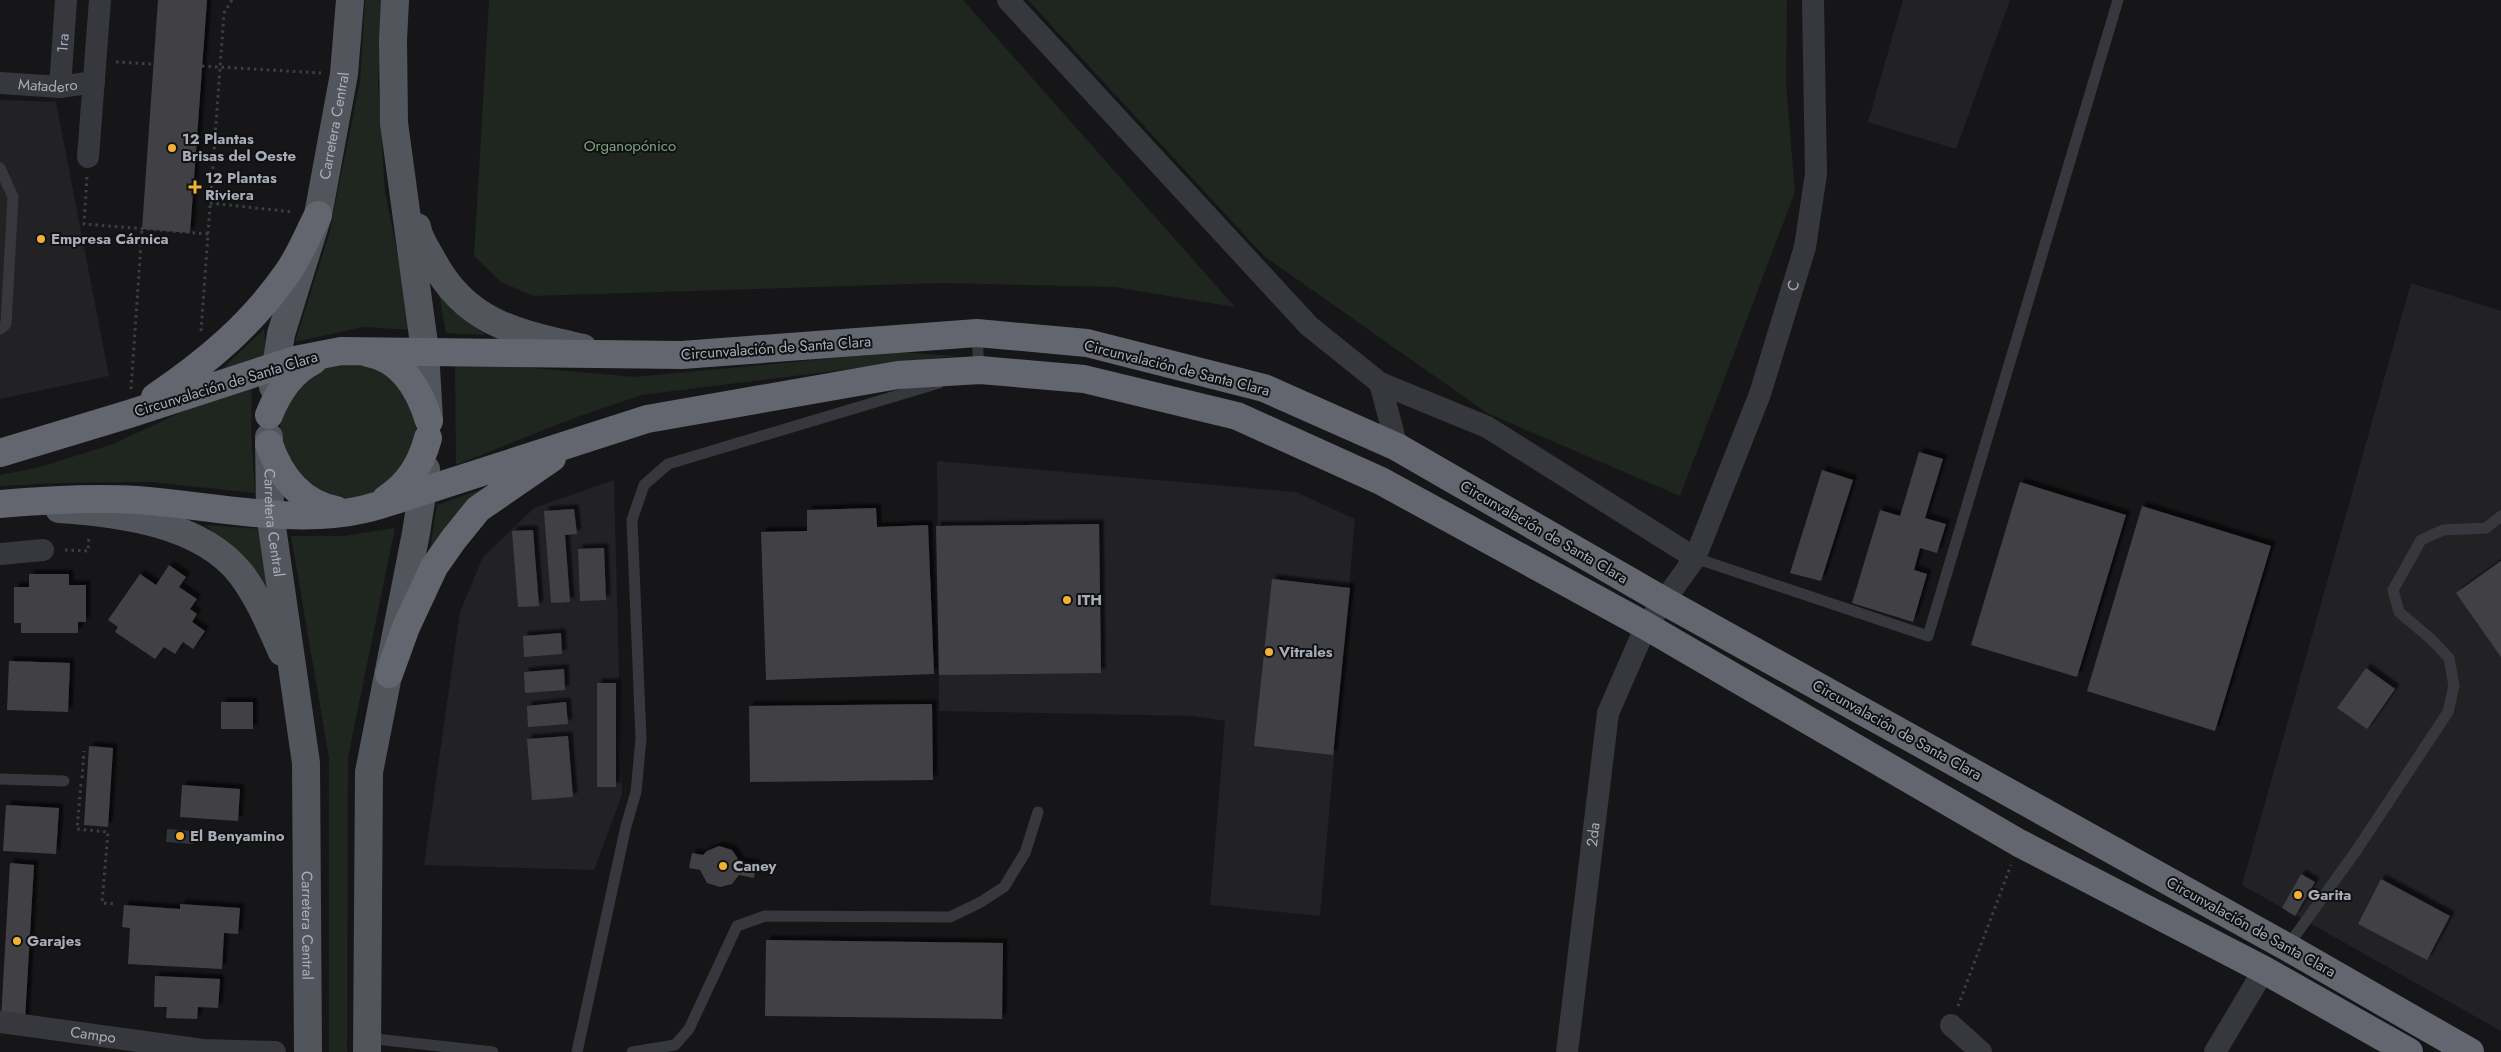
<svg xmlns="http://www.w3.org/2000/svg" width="2501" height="1052" font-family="Jost,sans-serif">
<defs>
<filter id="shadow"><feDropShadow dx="4.5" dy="-4.5" stdDeviation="1" flood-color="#0009"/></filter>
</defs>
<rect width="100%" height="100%" fill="#161618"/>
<path fill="#222225" d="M1903,0H2010L1956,149L1868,122Z
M0,100L56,102L109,376L0,399Z
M2411,283L2501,311V1031L2242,885Z
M937,461L1296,492L1355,519L1320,916L1210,905L1225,721L1193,716L939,711Z
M614,480L622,795L594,870L424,865L460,612L483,557L534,508Z"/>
<path fill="#1e261f" d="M365,0H383L378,83L385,192L413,330L363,327L295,342L329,234L360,82Z
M489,0H963L1235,307L1115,287L942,283L533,296L501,282L474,256Z
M1028,0H1787L1786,83L1795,192L1680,496L1487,413L1264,256Z
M438,288L485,335L446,333Z
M264,329L267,356L222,369Z
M898,352L955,356L642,395L577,417L456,465L455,361L635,377Z
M280 430a68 68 0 1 1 136 0a68 68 0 1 1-136 0Z
M252,379L251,431L255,493L150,482L60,483L0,486V475L40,467L113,444Z
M482,489L452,519L430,549L437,505Z
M205,525L262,529L273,593L239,554Z
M395,528L348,757L347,1052H329V758L291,536H344Z"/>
<path fill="#2c353c" d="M167,829L195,831L193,844L166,842Z"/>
<path fill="#404145" filter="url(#shadow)" d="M158,0H207L190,233L142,229Z
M1919,452L1943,459L1925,518L1946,524L1937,553L1920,548L1914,570L1927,574L1913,622L1852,603L1880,510L1900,516Z
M1822,470L1853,480L1821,581L1790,573Z
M2020,482L2126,515L2077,677L1971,645Z
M2142,506L2271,546L2215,731L2087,691Z
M876,508L877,527L928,525L934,674L766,680L761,532L807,531V510Z
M574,509L577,534L565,535L570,602L551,603L544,511Z
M1099,524L1101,673L939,675L936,526Z
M533,530L539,606L518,607L512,531Z
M604,548L606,600L580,601L578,549Z
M2501,561V657L2456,593Z
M169,565L186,577L179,587L197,599L190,609L197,614L192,622L205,631L193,649L183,642L175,654L164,647L155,659L115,632L118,627L108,620L140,574L156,585Z
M29,574H69V585H86V622H78V633H21V623H14V587H29Z
M1272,579L1350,588L1333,755L1254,746Z
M561,633L562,654L524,657L523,636Z
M9,661L70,663L68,712L7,710Z
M2366,668L2395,689L2367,729L2337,708Z
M564,669L565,690L525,693L524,672Z
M597,683H616V787H597Z
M221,702H253V729H221Z
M566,702L568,724L528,727L527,706Z
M932,704L933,780L750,782L749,706Z
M568,736L573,797L532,800L527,739Z
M89,746L113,748L108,827L84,825Z
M182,785L240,789L238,821L180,817Z
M6,805L59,808L56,854L3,851Z
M719,846L732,850L740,862L756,864L754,878L739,875L732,884L720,887L707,883L700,870L689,868L692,853L703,855L707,851Z
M10,863L34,865L25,1019L1,1018Z
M2301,874L2315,882L2295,916L2282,908Z
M2381,879L2450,916L2427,960L2358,924Z
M180,904L240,908L238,934L224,933L222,969L128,964L130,928L122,927L124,905L180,909Z
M766,940L1003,943L1002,1019L765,1016Z
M155,976L220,979L218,1008L198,1007L197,1019L166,1018L167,1007H154Z"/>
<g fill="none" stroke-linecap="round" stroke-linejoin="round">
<path stroke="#3d3f44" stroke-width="3" stroke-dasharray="2.5 4" stroke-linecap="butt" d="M116,62L153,64
M202,66L321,73
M87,177L84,224L208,234
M210,203L293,212
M201,331L224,13L232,0
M131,389L142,229
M65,550L88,551L89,536
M82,778L84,751
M81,784L77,829L108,832L102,903L116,904
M1958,1006L2011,865"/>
<path stroke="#37383d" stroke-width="11" d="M0,168L13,197L6,324L0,329
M977,333L979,370
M1695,558L1928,636L2118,0
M0,779L64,781
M2287,947L2356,851L2448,712L2454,686L2449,658L2431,639L2399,612L2393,590L2421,540L2443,530L2486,528L2501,516
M367,1038L493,1052
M577,1052L626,826L636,792L641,739L632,520L644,485L668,464L939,383
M632,1052L675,1045L689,1029L737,926L765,916L950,917L981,902L1004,887L1025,853L1038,812"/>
<g stroke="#37383d" stroke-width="22">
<path d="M1008,0L1309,326L1380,383L1397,447"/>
<path id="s1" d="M0,83L60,87L94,82"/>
<path id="s2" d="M60,87L66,0"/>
<path d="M88,157L100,0"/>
<path d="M1380,383L1487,427L1695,558"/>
<path d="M0,554L43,550"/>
<path id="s3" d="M0,1022L203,1050L275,1052"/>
<path d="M1951,1025L1981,1052"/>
<path id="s4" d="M1567,1052L1608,713L1646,626L1695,558L1760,394L1805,247L1816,174L1813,0"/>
<path d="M2215,1052L2264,970"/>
</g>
<g stroke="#53555c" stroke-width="28">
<path d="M395,0L393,40L394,123L425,351L429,419"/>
<path d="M417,227C419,239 427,250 433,261C467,325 519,333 583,348"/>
<path id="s5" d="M273,387L281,334L318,215L344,74L350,0"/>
<path id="s6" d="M269,437L270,513L306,763L308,1052"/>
<path d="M59,509C119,513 201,523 241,574C259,598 270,625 282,652"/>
<path d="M367,1052L369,772L416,533L426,469"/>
</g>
<path stroke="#63666e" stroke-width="28" d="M368,353C402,359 420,391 429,421
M155,397C207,362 252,324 288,272C300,255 308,234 318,215
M269,415C278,392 291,372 313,361
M269,444C280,476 301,503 336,510
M0,453L129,414L295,360L341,351L682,355L977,333L1087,343L1264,388L1397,447L1664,601L2287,947L2470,1052
M386,499C409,484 421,464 428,438
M0,504C46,500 91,497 137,500C209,505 294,526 365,509C378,506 392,501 405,497L647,419L898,375L980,370L1084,379L1237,416L1381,481L1646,626L2019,843L2264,970L2409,1052
M389,674L406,627L434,567L453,540L478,509L552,458"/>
</g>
<g fill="#f2b134" stroke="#111113" stroke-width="2">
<circle cx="172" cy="148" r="5"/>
<path d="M192.5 179.5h5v5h5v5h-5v5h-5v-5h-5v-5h5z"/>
<circle cx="41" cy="239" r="5"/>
<circle cx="1067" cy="600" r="5"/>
<circle cx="1269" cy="652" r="5"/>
<circle cx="180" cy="836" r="5"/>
<circle cx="723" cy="866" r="5"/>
<circle cx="2298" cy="895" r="5"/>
<circle cx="17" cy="941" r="5"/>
</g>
<g text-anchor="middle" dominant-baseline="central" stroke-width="4" stroke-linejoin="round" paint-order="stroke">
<g font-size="15" fill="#a8adb8" stroke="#111113">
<text stroke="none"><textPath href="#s2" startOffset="44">1ra</textPath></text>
<text stroke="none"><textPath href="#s1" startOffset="48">Matadero</textPath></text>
<text stroke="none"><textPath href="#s5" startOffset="269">Carretera Central</textPath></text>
<text stroke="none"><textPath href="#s4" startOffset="810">C</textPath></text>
<text transform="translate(776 348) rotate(-4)">Circunvalación de Santa Clara</text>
<text transform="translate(1177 368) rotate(14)">Circunvalación de Santa Clara</text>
<text transform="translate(226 384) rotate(-17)">Circunvalación de Santa Clara</text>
<text stroke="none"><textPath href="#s6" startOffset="86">Carretera Central</textPath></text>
<text transform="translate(1544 532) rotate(30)">Circunvalación de Santa Clara</text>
<text transform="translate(1897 730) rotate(29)">Circunvalación de Santa Clara</text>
<text stroke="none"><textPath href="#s4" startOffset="219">2da</textPath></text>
<text stroke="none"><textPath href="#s6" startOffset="491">Carretera Central</textPath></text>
<text transform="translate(2251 927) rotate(29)">Circunvalación de Santa Clara</text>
<text stroke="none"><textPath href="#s3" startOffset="94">Campo</textPath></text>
</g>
<g font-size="15" font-weight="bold" fill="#a8adb8" stroke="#111113" text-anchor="start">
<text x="182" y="139">12 Plantas<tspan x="182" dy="17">Brisas del Oeste</tspan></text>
<text x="205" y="178">12 Plantas<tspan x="205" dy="17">Riviera</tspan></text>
<text x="51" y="239">Empresa Cárnica</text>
<text x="1077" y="600">ITH</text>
<text x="1279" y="652">Vitrales</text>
<text x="190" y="836">El Benyamino</text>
<text x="733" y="866">Caney</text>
<text x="2308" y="895">Garita</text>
<text x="27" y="941">Garajes</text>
</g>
<g font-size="15" fill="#7fa381" stroke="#111113">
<text x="630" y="146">Organopónico</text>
</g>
</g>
</svg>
